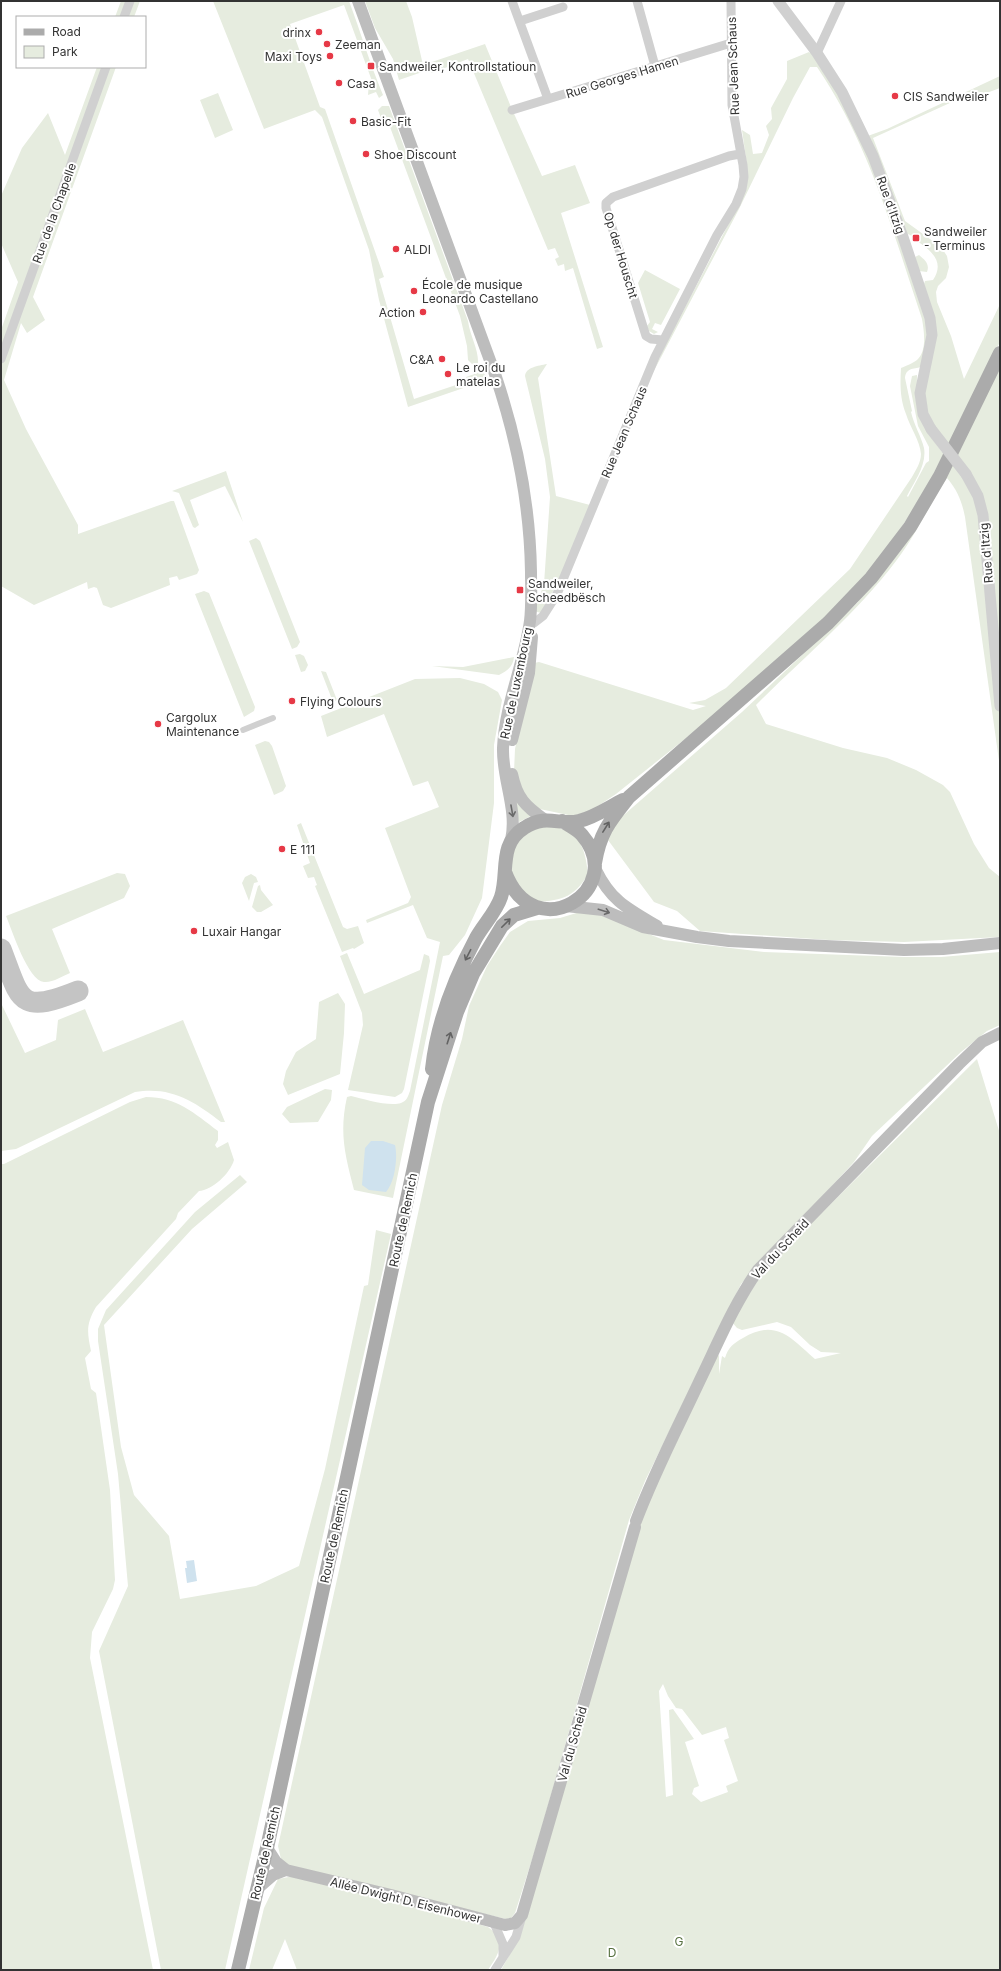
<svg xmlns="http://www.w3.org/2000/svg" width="1001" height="1971" font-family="Inter,sans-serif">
<rect width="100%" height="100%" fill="#fff"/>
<path fill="#e6ecdf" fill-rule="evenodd" d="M121,1H140L134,17H115Z
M213,1H349C361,33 370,64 383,95L379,98L376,92L368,95L369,82L372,81L344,5L290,24L320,107L325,109L384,277L379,279L414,399L468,381L466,377L480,372L484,373L487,380L408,407L379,300L369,250L322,117L315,110L264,129Z
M365,1H406L412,17L423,65L485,44L511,107L542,176L575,165L590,203L561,213L603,347L597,349L573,268L565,271L564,264L558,266L555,259L559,257L555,248L548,250L468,59L432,73L428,70L399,80L393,59L375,28Z
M811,51C856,110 880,182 904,251C913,276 924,303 928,329C930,343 925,355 921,367C913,369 906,368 905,378L912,411L911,412C914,425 921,436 924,448C927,465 914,482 907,496L908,497L926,463L929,461V447L918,426L910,386L912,376L917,375C916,411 921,424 942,452L947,444C933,424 920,406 925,380C928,363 936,349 936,332C936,315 927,301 924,284L925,281L933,280C945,262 932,251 917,241L919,236L914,233L912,236L906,233L871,140L867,141L865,137L887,129L1000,76V88L965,101L963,97L873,138L905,221L941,247L947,256L949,267L946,278L938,286L936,292L937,302L951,336L964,379L1000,304V342L923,495L881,558L844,601L754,684L616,794L592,810L573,816L535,808L523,797L514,772L515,749L534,663L539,662L693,710L706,706L689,703L705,700L726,688L850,569L912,477C916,470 921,462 921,454C920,441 910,427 906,414C900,399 900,384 901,368C906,366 914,363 918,359C927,350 924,331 922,319C893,232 869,143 817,67H810L793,98L739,209L648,382L667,342L739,204L746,178L747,165L742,130L750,135L753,154L762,153L769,135L766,126L772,119L771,108L787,79V61L809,52L810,53Z
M97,67H116L33,297L45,320L27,333L21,323L4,380L26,429L78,525V534L171,501H174L199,570L197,574L179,580L177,576L169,578L170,585L111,608L103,605L97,588L94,587L88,589L87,582L34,605L1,586V330L18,282L1,243V196L22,148L48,113L65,155Z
M218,93L233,130L215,138L200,100Z
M382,106H389L468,321C470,336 479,350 478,364H472L468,360L467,346L460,316L390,127L382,121L378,110Z
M919,255C925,260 930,264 927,272L919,271L915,257Z
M645,270L680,289L661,325L655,323L652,329L658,332L654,334L649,331L647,326L650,322L638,283Z
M547,364L538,378L556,496L590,505L562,575L541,613L534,611L544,584L550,497L545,459L525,376C526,367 538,366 547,364Z
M1000,365V768L965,517C962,502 958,491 947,478C929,505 916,535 896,561C856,614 803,658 756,705L766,724L843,748L887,758L916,770L943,785L950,792L974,844L989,868L1000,877V937L904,942L829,940L700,931L677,911L654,902L605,836L610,827L742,712L858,602Z
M226,471L243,522L225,486L190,500L199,525L195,528L193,527L179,493L172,491Z
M256,538L260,541L300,642L297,647L292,649L249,541Z
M204,591L209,593L255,707L254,711L244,717L195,594Z
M300,654L304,656L308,665L305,671L301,672L295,655Z
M514,657C513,667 507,671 499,675L432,666L463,667Z
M321,671L326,672L337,700L333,702Z
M460,678L484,684L498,692L502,700L494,745V803L482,898L465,935L449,955L443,956L393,1198L354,1190C345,1155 339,1133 347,1097L351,1096C363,1099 390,1107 401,1103C407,1101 408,1096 410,1091L440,942L427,938L413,905L367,923L366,920L408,903L411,897L385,828L439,807L428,781L413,786L384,714L327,737L321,716L415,679Z
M265,741L269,742L272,746L286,786L283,791L274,795L255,745Z
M514,797L531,816L519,822Z
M301,823L343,927L347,929L358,926L364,943L354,949L353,948L342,952L315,886L317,885L314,877L308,878L303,866L310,863L297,825Z
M549,826C579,830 585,846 588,874C574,899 559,901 532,902L510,875C513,845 516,831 549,826Z
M117,873L125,874L130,886L124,898L52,929L70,973C63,976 52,983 44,982C28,981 12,930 6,916Z
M251,874L256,877L258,882L254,883L249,901L242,883L245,877Z
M260,885L261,890L273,905L261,912H257L252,907L258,886Z
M583,911L593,912L664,940L764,952L904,957H941L1000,952V1025L987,1031L961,1052L872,1136L854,1162L741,1284L645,1481L629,1520L537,1844L515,1913L511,1918L506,1919L290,1867L281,1859L278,1846L442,1105L462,1039L469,1006L487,966L500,946L510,932L528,921L560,918Z
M347,953L364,994L420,970L424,954L429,956L430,961L404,1089L402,1093L395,1097L348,1090L363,1025L362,1013L340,956Z
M338,993L345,1004L344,1033L340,1074L288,1095L283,1084L286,1071L296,1052L316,1039L319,1002Z
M1,1003L25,1053L56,1040L58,1020L85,1009L103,1052L183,1020L225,1122H221C194,1101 171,1086 135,1092L16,1149L1,1151Z
M977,1059L1000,1134V1970H501L519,1938L643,1514L716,1357L719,1355V1374L722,1356L725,1358C728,1347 734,1343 743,1338C776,1318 791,1338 815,1359L841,1353L821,1352L810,1345L791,1327L777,1322L742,1330L737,1328L732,1322L764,1270ZM663,1684L668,1696L676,1708L682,1709L702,1735L726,1727L729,1738L724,1740L738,1781L726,1786L728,1792L701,1802L692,1794L694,1788L699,1786L685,1742L694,1739L673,1709L669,1710L673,1795L666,1797L659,1691Z
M325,1089L332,1090L331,1100L318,1122L290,1123L282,1114L287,1107Z
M146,1097C177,1097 194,1113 218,1131V1140L215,1145L217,1148L228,1142L234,1160C230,1174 212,1190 199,1191L178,1213L176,1219L96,1307C86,1324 87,1332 91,1351L85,1358L91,1389L96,1393L110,1490L115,1580L113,1589L92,1632L90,1658L153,1970H1V1164H4L130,1102Z
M240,1175L247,1182L192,1229L104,1325L121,1447L134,1495L169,1536L180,1599L256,1586L299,1566L325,1469L364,1286L368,1285L376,1230L391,1234L225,1970H161L99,1651L128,1586L118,1474L98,1341V1329L106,1310L195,1212Z
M294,1876C359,1893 424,1908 488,1927C507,1941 499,1954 488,1970H297L285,1939L272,1970H249L264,1908L278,1879Z"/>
<path fill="#cfe2ee" d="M371,1141H383L395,1145C398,1157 395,1182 386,1192L369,1190L362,1185L365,1148Z
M194,1560L197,1581L187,1583L185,1568H187L186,1561Z"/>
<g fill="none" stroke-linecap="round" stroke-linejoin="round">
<path stroke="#c4c4c4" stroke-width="21" d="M1,949C21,1001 18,1015 78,991"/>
<path stroke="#d0d0d0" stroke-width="6" d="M243,730L273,718"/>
<path stroke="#d0d0d0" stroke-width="9" d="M512,1L548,99
M637,1L655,66
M124,17L130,1
M520,21L563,7
M817,53L841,1
M512,110L731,43
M663,340L651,339L646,336L606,208V203L613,197L729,156L740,154
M1,359L106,67
M530,621L534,623L543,616L557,594L655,357L717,235L736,204L742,189L744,177L743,165L732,105L731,1
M494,1923L503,1944V1957
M495,1970L516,1937L522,1916"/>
<path stroke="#d0d0d0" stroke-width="11" d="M778,1L817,53L842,92L873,156L903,237L930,318L932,335L920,393L923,414L931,429
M966,474L978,496L983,515L1000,706"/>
<path stroke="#bdbdbd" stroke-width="12" d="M358,1L495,374C517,439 530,504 531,572C531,588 532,605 530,621C524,664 505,704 503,748C502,779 518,810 511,840
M512,740L529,673L532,637
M512,774C517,798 525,806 545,820
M596,870C611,901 628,909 657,926
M566,906L603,910L643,927L697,937L729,941L904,950L943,949L1000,943
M636,1521C654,1473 678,1427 700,1380C718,1343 734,1304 758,1270L959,1064L982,1042L1000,1033
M267,1848L276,1862L286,1870L391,1895L505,1925L515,1923L522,1915L635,1527
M257,1889L273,1875L286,1870"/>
<path stroke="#ababab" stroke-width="14" d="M595,863C600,832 610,821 629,797L828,623L871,578L910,527L940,476L1000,353
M505,872C534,950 629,889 582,835C577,829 568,825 562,821
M432,1069C437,1022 454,979 476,938C484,924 496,912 501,897C509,873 498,844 524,828C547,813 559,826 579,821C595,817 609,807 623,800
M238,1970L267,1848L428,1102L457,1012L473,974L502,926L514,915L537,908"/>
<path stroke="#d0d0d0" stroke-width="11" d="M931,429L966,474"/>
</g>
<defs><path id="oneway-shaft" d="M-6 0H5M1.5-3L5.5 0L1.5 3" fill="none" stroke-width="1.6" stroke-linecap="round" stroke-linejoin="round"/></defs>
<g stroke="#6a6a6a">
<use href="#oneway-shaft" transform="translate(512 811) rotate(80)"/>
<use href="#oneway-shaft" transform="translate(604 911) rotate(18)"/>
</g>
<g stroke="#636363">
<use href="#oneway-shaft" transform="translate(606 827) rotate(-58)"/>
<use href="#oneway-shaft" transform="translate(506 923) rotate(-45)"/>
<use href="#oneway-shaft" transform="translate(468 955) rotate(117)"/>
<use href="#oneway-shaft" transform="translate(449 1038) rotate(-72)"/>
</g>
<g fill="#e63946" stroke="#fff" stroke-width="1.5">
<circle cx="319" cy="32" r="4"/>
<circle cx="327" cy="44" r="4"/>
<circle cx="330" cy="56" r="4"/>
<rect x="367" y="62" width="8" height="8" rx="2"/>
<circle cx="339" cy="83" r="4"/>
<circle cx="895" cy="96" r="4"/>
<circle cx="353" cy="121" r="4"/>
<circle cx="366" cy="154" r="4"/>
<rect x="912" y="234" width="8" height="8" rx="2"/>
<circle cx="396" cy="249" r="4"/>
<circle cx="414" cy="291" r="4"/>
<circle cx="423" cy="312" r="4"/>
<circle cx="442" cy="359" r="4"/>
<circle cx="448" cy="374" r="4"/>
<rect x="516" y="586" width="8" height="8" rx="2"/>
<circle cx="292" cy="701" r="4"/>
<circle cx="158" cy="724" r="4"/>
<circle cx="282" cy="849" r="4"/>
<circle cx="194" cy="931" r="4"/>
</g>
<g text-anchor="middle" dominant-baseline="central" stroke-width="4" stroke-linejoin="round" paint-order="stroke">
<g font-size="12" fill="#333" stroke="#fff" text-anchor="start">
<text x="311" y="32" text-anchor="end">drinx</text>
<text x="335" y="44">Zeeman</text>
<text x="322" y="56" text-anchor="end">Maxi Toys</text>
<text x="379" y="66">Sandweiler, Kontrollstatioun</text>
<text x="347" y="83">Casa</text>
<text x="903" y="96">CIS Sandweiler</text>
<text x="361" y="121">Basic-Fit</text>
<text x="374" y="154">Shoe Discount</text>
<text x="924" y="231">Sandweiler<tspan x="924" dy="14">- Terminus</tspan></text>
<text x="404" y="249">ALDI</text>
<text x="422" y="284">École de musique<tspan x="422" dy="14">Leonardo Castellano</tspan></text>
<text x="415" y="312" text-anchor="end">Action</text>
<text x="434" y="359" text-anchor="end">C&amp;A</text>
<text x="456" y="367">Le roi du<tspan x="456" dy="14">matelas</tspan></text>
<text x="528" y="583">Sandweiler,<tspan x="528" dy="14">Scheedbësch</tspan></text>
<text x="300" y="701">Flying Colours</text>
<text x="166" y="717">Cargolux<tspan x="166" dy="14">Maintenance</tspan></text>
<text x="290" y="849">E 111</text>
<text x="202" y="931">Luxair Hangar</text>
</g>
<g font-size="12" fill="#333" stroke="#fff">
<text transform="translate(733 66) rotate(-92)">Rue Jean Schaus</text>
<text transform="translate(622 77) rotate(-17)">Rue Georges Hamen</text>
<text transform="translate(891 205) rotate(70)">Rue d'Itzig</text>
<text transform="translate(54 213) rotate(-70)">Rue de la Chapelle</text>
<text transform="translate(621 255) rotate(73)">Op der Houscht</text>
<text transform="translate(624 432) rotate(-67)">Rue Jean Schaus</text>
<text transform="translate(986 553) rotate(-95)">Rue d'Itzig</text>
<text transform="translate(516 683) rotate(-78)">Rue de Luxembourg</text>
<text transform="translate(403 1220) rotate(-78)">Route de Remich</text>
<text transform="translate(780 1249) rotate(-47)">Val du Scheid</text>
<text transform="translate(334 1536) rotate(-78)">Route de Remich</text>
<text transform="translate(572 1744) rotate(-74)">Val du Scheid</text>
<text transform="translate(265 1853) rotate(-77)">Route de Remich</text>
<text transform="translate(406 1900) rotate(14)">Allée Dwight D. Eisenhower</text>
</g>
<g font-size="12" fill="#56703f" stroke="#fff">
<text x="679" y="1941">G</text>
<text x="612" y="1952">D</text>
</g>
</g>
<rect width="1001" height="1971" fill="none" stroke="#333333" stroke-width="4"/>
<rect x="16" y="16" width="130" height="52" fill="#ffffff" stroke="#adadad"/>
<rect x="24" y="29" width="20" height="6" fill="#ababab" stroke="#adadad"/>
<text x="52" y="36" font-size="12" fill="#333333">Road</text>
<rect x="24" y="46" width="20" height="12" fill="#e6ecdf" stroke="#adadad"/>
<text x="52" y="56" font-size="12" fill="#333333">Park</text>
</svg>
